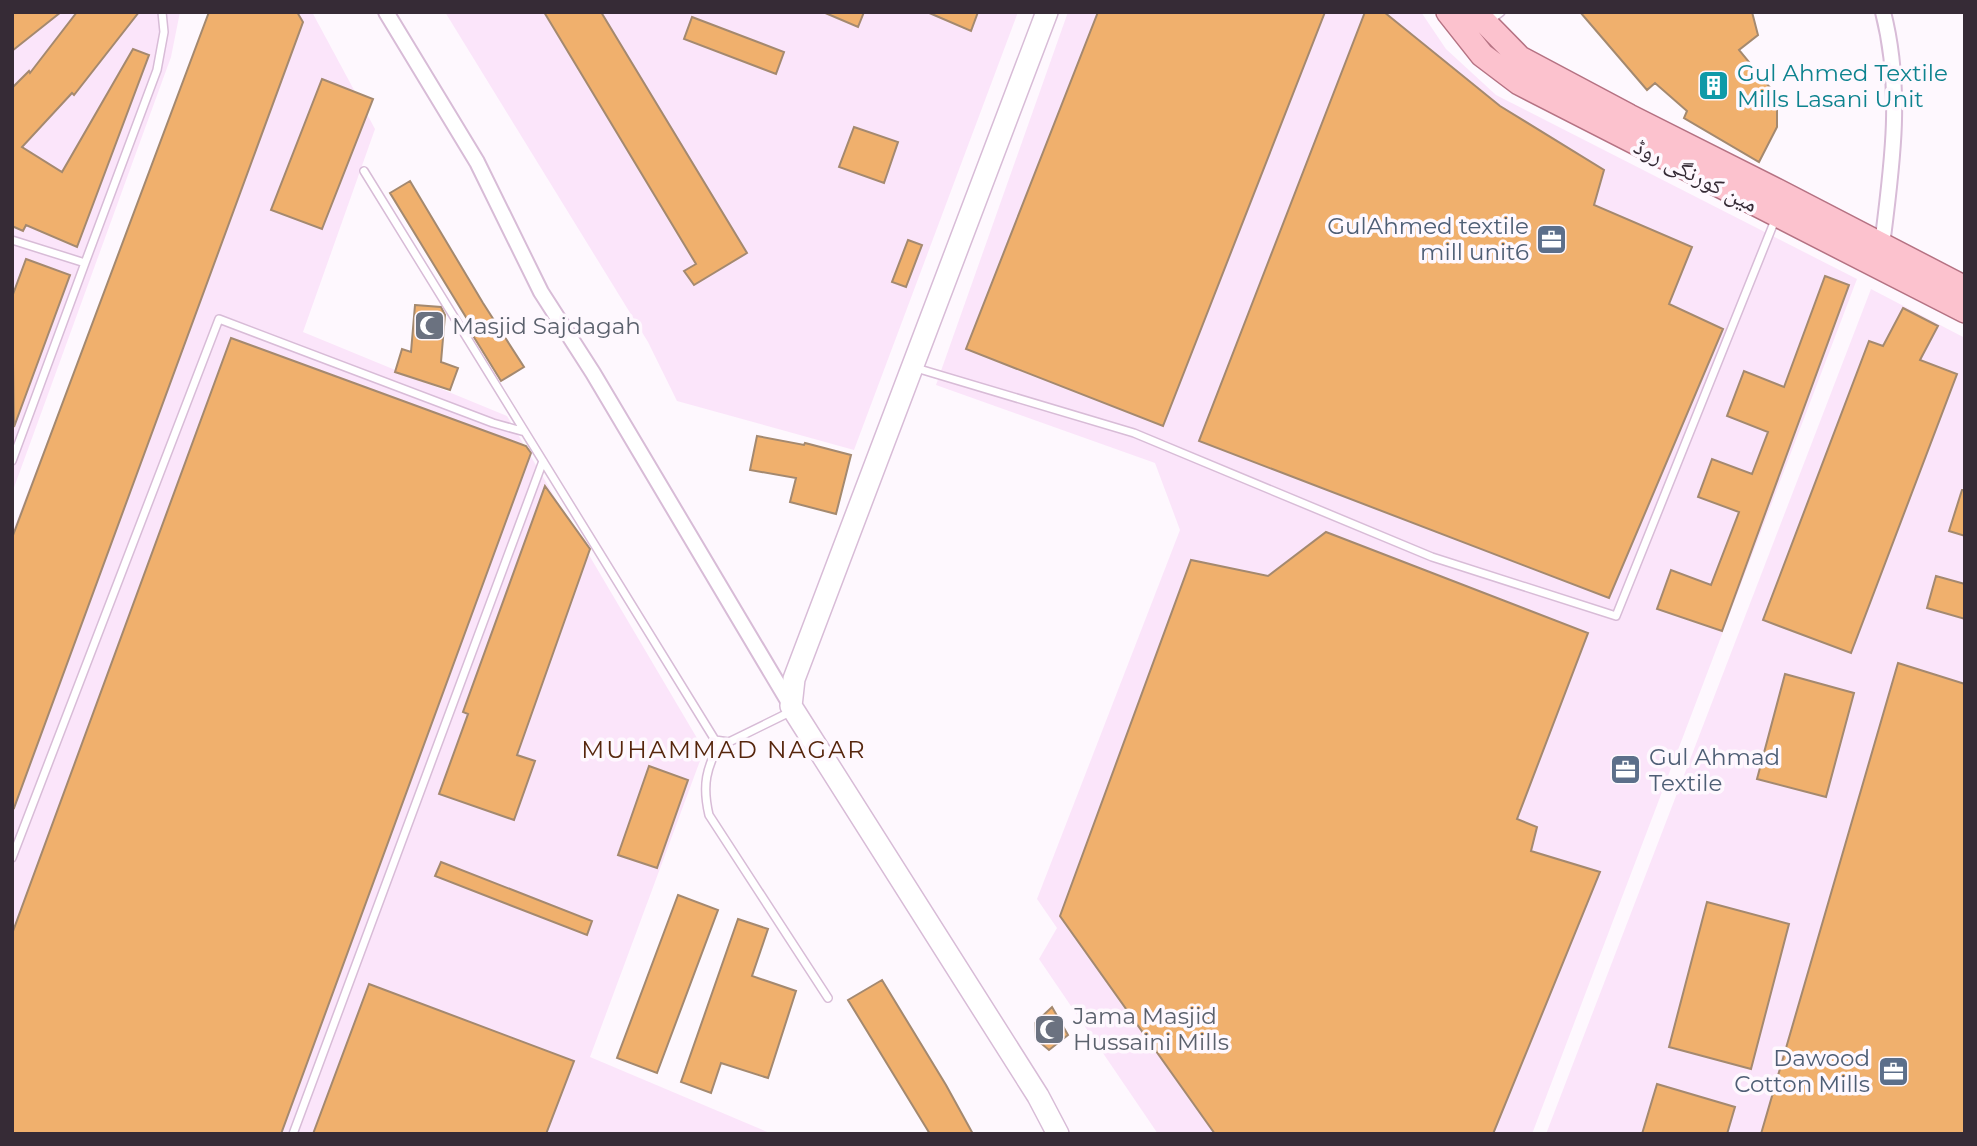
<svg xmlns="http://www.w3.org/2000/svg" width="1977" height="1146" font-family="Montserrat,'Noto Naskh Arabic',sans-serif">
<rect width="100%" height="100%" fill="#fef8fe"/>
<path fill="#fbe5fa" d="M12,12H180L171,57L12,493Z
M213,12H312L375,129L303,332L507,416L704,750L590,1057L772,1134H12V533Z
M445,12H1018L854,450L677,401L648,342Z
M1068,12H1421L1446,49L1496,95L1857,279L1532,1134H1158L1039,959L1057,928L1037,899L1180,530L1155,463L936,385Z
M1871,289L1965,338V1134H1546Z"/>
<path fill="#f0b06d" stroke="#a4896f" stroke-width="2" d="M12,12H61L12,51Z
M77,12H139L74,95L72,93L22,147L62,172L133,49L149,55L77,247L26,225L23,231L12,226V88L29,71L30,73Z
M209,12H297L303,22L14,808L12,807V538Z
M544,12H601L747,253L694,285L684,271L696,264Z
M823,12H864L858,27Z
M927,12H978L971,31Z
M1098,12H1325L1163,426L966,349Z
M1365,12H1384L1500,106L1604,170L1594,205L1692,247L1669,304L1723,329L1609,598L1199,441Z
M1580,12H1752L1758,35L1739,50L1777,96V127L1759,162L1684,118L1687,111L1655,83L1647,90Z
M692,17L784,52L776,74L684,39Z
M322,79L373,99L322,229L271,210Z
M854,127L898,142L884,183L839,167Z
M410,181L483,303L524,367L501,381L472,334L475,332L390,193Z
M908,240L922,245L906,287L892,282Z
M26,259L70,275L14,427L12,297Z
M1825,276L1849,285L1722,631L1657,609L1671,570L1711,585L1739,512L1698,497L1712,459L1752,474L1768,432L1727,416L1744,371L1784,387Z
M415,305L441,307L445,315L441,362L458,368L450,390L395,372L402,349L411,352Z
M1903,308L1938,326L1920,360L1957,374L1851,653L1763,620L1869,341L1883,346Z
M231,338L526,446L531,453L281,1134H12V934Z
M757,436L804,445L805,443L851,455L836,514L790,502L796,478L750,470Z
M545,486L590,549L517,755L535,761L514,820L439,794L468,714L463,712Z
M1962,490H1965V536L1949,531Z
M1326,532L1588,633L1517,819L1537,827L1531,851L1600,872L1493,1134H1215L1060,916L1191,560L1268,576Z
M1936,576L1965,584V619L1927,608Z
M1898,663L1965,684V1134H1761Z
M1785,674L1854,693L1826,797L1757,779Z
M649,766L688,780L657,868L618,855Z
M441,862L592,921L587,935L435,876Z
M678,895L718,910L657,1073L617,1058Z
M1707,902L1789,924L1751,1069L1669,1047Z
M738,919L768,929L752,976L796,991L768,1078L721,1063L711,1093L681,1082Z
M882,980L946,1085L973,1134H930L848,1000Z
M369,984L574,1061L546,1134H313Z
M1052,1007L1068,1035L1049,1050L1036,1039L1035,1023Z
M1657,1084L1735,1107L1727,1134H1642Z"/>
<g fill="none" stroke-linecap="round" stroke-linejoin="round">
<defs>
<path id="lane" d="M1488,22L1501,12
M364,171L715,740L729,742L790,712
M12,240L85,263L12,461
M85,263L157,70L164,32L162,12
M916,368L1134,433L1432,557L1616,616L1775,220
M721,741C706,768 702,785 709,815L828,998
M12,858L219,319L493,423L525,432
M293,1134L543,461"/>
<path id="street" d="M386,12L477,162L541,292L593,373L791,706
M1882,245C1892,167 1903,89 1883,12"/>
<path id="secondary" d="M1047,12L794,679L791,706L1038,1096L1058,1134"/>
<path id="primary" d="M1448,12L1482,55L1519,83L1965,311
M1475,12L1520,58L1629,116L1778,191L1965,288"/>
</defs>
<use href="#lane" stroke="#d8bcd7" stroke-width="10"/>
<use href="#street" stroke="#d8bcd7" stroke-width="18"/>
<use href="#secondary" stroke="#d8bcd7" stroke-width="24"/>
<use href="#primary" stroke="#b57283" stroke-width="26"/>
<use href="#lane" stroke="#fff" stroke-width="7"/>
<use href="#street" stroke="#fff" stroke-width="14"/>
<use href="#secondary" stroke="#fff" stroke-width="21"/>
<use href="#primary" stroke="#fcc2ce" stroke-width="23"/>
</g>
<defs>
<symbol id="building-square" viewBox="-11 -11 22 22"><rect x="-9" y="-9" width="18" height="18" rx="4" fill="#0f9aa8" stroke="#fef8fe"/><path d="M-4-6H4V6H1V3H-1V6H-4ZM-2.5-4.3h1.7v1.8h-1.7ZM.8-4.3h1.7v1.8H.8ZM-2.5-1h1.7V.8h-1.7ZM.8-1h1.7V.8H.8Z" fill="#fff"/></symbol>
<symbol id="office-square" viewBox="-11 -11 22 22"><rect x="-9" y="-9" width="18" height="18" rx="4" fill="#5c6f8a" stroke="#fef8fe"/><path d="M-6-3h4V-5.5h4V-3h4V5H-6ZM-1-4.5V-3h2v-1.5ZM-6 0V1H6V0Z" fill="#fff"/></symbol>
<symbol id="mosque-square" viewBox="-11 -11 22 22"><rect x="-9" y="-9" width="18" height="18" rx="4" fill="#6b7280" stroke="#fef8fe"/><path d="M3.5-4.9A6 6 0 1 0 3.5 4.9A5 5 0 1 1 3.5-4.9Z" fill="#fff"/></symbol>
</defs>
<g fill-rule="evenodd">
<use href="#building-square" x="1696" y="68" width="35" height="35"/>
<use href="#office-square" x="1534" y="222" width="35" height="35"/>
<use href="#mosque-square" x="412" y="308" width="35" height="35"/>
<use href="#office-square" x="1608" y="752" width="35" height="35"/>
<use href="#mosque-square" x="1032" y="1012" width="35" height="35"/>
<use href="#office-square" x="1876" y="1054" width="35" height="35"/>
</g>
<g text-anchor="middle" dominant-baseline="central" stroke-width="7" stroke-linejoin="round" paint-order="stroke">
<g font-size="23" fill="#0d838f" stroke="#fef8fe" text-anchor="start">
<text x="1737" y="73">Gul Ahmed Textile<tspan x="1737" dy="26">Mills Lasani Unit</tspan></text>
</g>
<g font-size="23" fill="#362b36" stroke="#fef8fe">
<text transform="translate(1696 175) rotate(27)">مین کورنگی روڈ</text>
</g>
<g font-size="23" fill="#4e5e75" stroke="#fef8fe" text-anchor="end">
<text x="1529" y="226">GulAhmed textile<tspan x="1529" dy="26">mill unit6</tspan></text>
<text x="1649" y="757" text-anchor="start">Gul Ahmad<tspan x="1649" dy="26">Textile</tspan></text>
<text x="1870" y="1058">Dawood<tspan x="1870" dy="26">Cotton Mills</tspan></text>
</g>
<g font-size="23" fill="#5b616d" stroke="#fef8fe" text-anchor="start">
<text x="452" y="326">Masjid Sajdagah</text>
<text x="1073" y="1016">Jama Masjid<tspan x="1073" dy="26">Hussaini Mills</tspan></text>
</g>
<g font-size="24" letter-spacing="2" fill="#56260d" stroke="#fef8fe">
<text x="724" y="749">MUHAMMAD NAGAR</text>
</g>
</g>
<rect width="1977" height="1146" fill="none" stroke="#362b36" stroke-width="28"/>
</svg>
